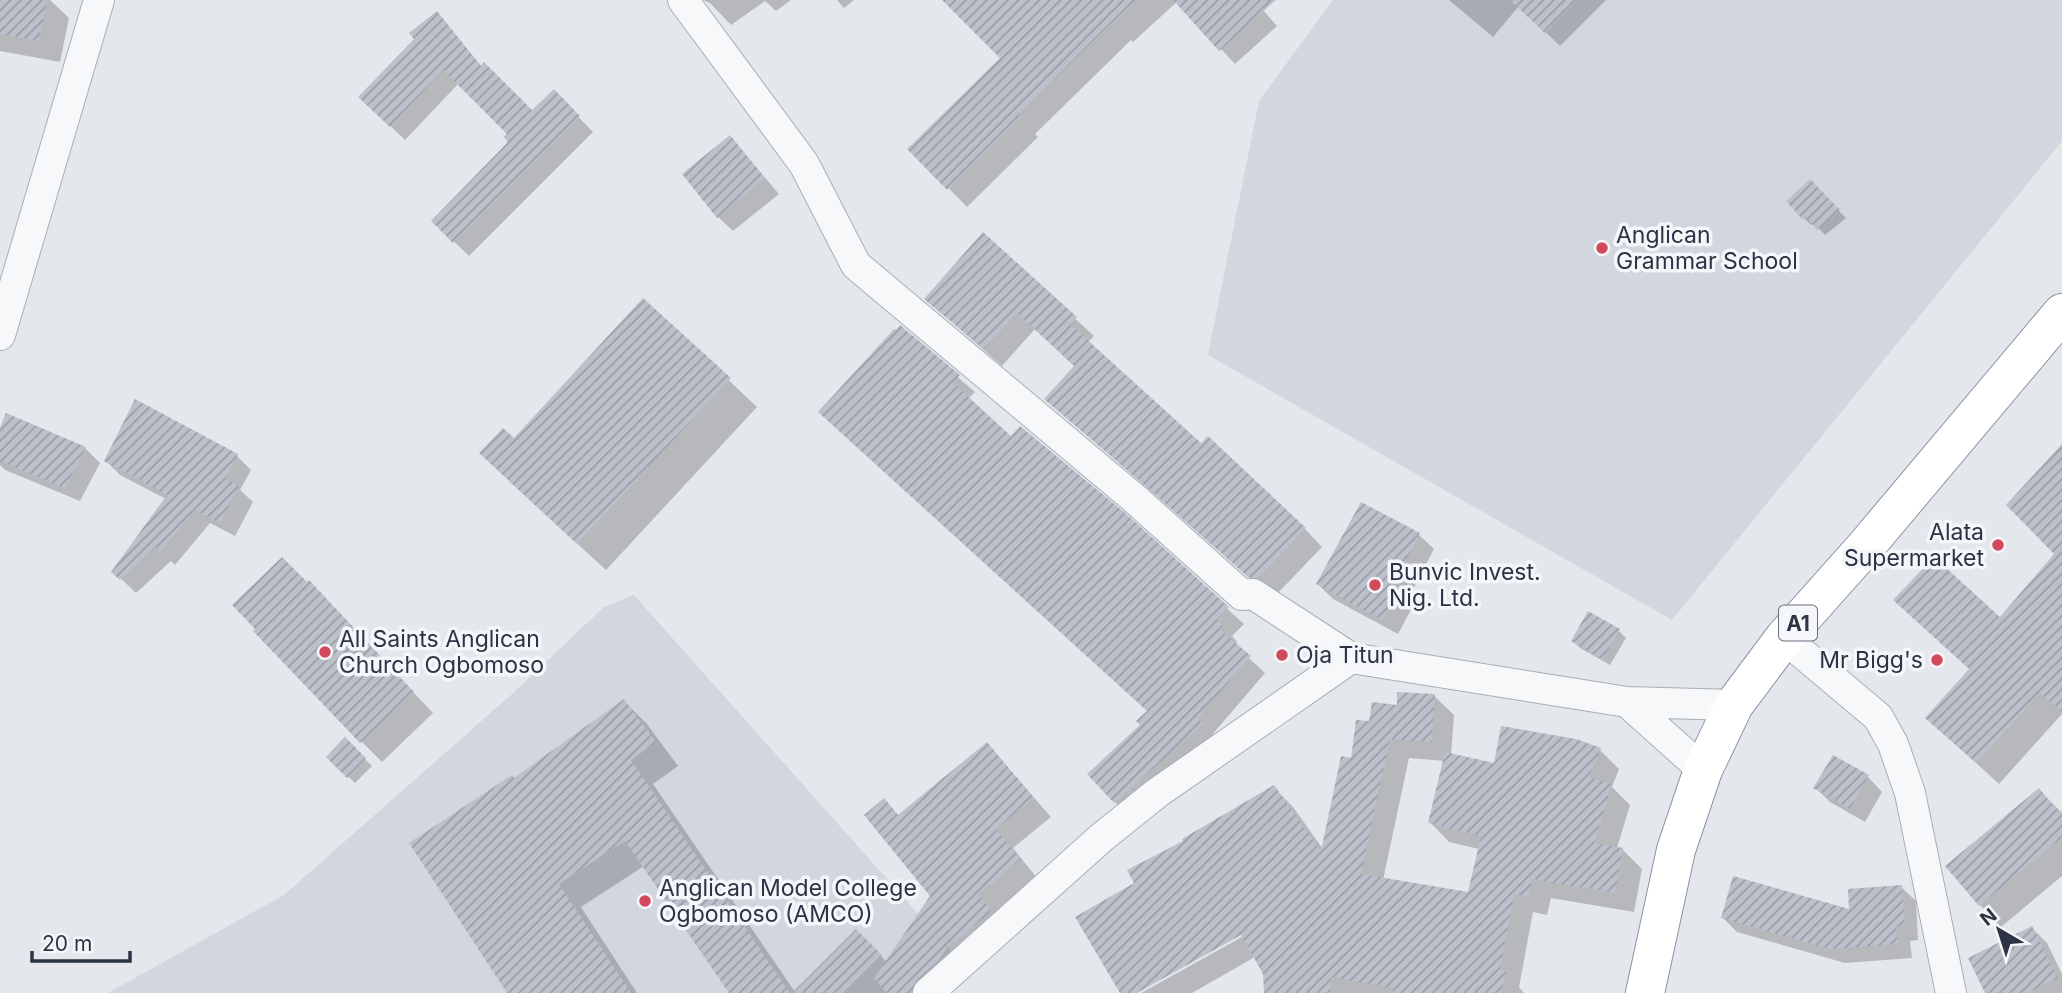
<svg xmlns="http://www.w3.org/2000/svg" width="2062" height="993" font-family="Inter,sans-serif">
<defs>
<pattern id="building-hatch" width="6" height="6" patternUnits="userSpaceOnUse" patternTransform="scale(1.75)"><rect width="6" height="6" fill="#bbc0ca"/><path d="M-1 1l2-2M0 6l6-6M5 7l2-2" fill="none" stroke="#989da6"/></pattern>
</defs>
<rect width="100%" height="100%" fill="#e4e7ec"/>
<path fill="#d2d6de" d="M1333,0H2062V141L1672,620L1208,355L1259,101Z
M634,595L953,953L921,993H108L284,895L512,694L604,607Z"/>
<path fill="#0003" fill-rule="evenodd" d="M0,0H50L69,18L60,62L0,51Z
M703,0H791L776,11L765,1L731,25L710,3Z
M837,0H854L844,8Z
M947,0H1177L1178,1L1133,42L1131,40L1035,134L1038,137L967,207L910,149L1003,58Z
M1194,0H1254L1277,26L1235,64L1184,9Z
M1449,0H1606L1560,46L1519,6L1493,37Z
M436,13L482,67L532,113L554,92L593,132L469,256L433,221L510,142V134L459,83L405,140L375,111L416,39Z
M730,137L779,194L733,231L718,217Z
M1810,182L1846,218L1825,235L1814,223L1811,225L1804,218Z
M983,234L1094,336L1088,342L1202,445L1305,529L1322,547L1276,595L1268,594L1046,399L1076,366L1035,329L1002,366L926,299Z
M644,300L757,407L606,570L509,481L514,440Z
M901,328L975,392L968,399L1011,438L1122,514L1244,624L1232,636L1237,642L1235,645L1265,673L1212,735L1217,740L1131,818L1115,802L1149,712Z
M0,433L85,448L100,463L80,501L5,470L0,465Z
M2062,447V714L1999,784L1927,718L1971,670L1895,600L2000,620L2056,554Z
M237,456L251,470L240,490L253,502L235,536L210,523L175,565L171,561L136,593L113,571L166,499L120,475L106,461Z
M1362,505L1419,535L1434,549L1407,601L1413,606L1398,634L1333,599L1318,584Z
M329,603L433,713L382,762L361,741Z
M1619,631L1626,638L1610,665L1580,648L1573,641Z
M1434,696L1454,715L1451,755L1495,766L1600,750L1619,769L1612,787L1630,805L1617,848L1622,849L1642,869L1634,912L1551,898L1547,915L1533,912L1519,987L1524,993H1265L1264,974L1255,957L1192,993H1141L1249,933L1248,930L1134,993H1122L1136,884L1186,842L1273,787L1293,807L1323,849L1352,760L1370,723L1398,707ZM1409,758L1445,761L1430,822L1449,842L1479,849L1469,894L1383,880Z
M624,701L647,724L678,766L653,784L795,992L856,931L887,962L932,895L884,801L899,816L987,744L1051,817L1013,848L1037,878L940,993H731L644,866L581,907L637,993H509L514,780Z
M345,740L372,766L355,783L328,757Z
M1868,777L1882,792L1865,822L1830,802L1816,788Z
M2039,790L2062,813V876L2001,927L1980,905Z
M1901,887L1916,901L1918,940L1910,941L1912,958L1845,963L1737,932L1722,917L1851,911Z
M2032,928L2047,943L2062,974V993H1987Z"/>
<path fill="url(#building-hatch)" d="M0,0H47L39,41L0,34Z
M942,0H1135L1018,114L1021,117L947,190L907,149L1000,58Z
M1173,0H1276L1219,51Z
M1510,0H1577L1545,33Z
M437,11L481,66L484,62L532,110L554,89L580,116L453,243L431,221L508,142L504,137L507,134L443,70L390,127L358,97L414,39L409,33Z
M730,135L765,178L717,218L682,174Z
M1810,179L1840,210L1817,230L1806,216L1803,220L1786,201Z
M983,232L1077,317L1071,325L1201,443L1208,436L1306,528L1258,578L1248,577L1146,486L1044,399L1074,366L1017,313L984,349L924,299Z
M643,298L731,378L577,544L479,453L503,428L514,438Z
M900,325L960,375L953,383L1011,436L1020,426L1124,512L1229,607L1217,620L1223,625L1219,629L1251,656L1198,718L1203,724L1114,803L1087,774L1140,725L1136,721L1147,711L818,412L894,329L896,330Z
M135,399L238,454L225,479L239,486L220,523L195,510L160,552L156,547L120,580L111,572L167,495L104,461Z
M6,413L86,447L65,488L0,461V428Z
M2062,444V712L2040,693L1976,763L1925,718L1969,669L1893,600L1934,557L2000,617L2054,554L2006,505Z
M1361,502L1420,533L1393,587L1399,590L1382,620L1316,584Z
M282,557L307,582L309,580L414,692L360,743L253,631L255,629L232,605Z
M1588,611L1620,629L1603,660L1571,641Z
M1397,692L1435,694L1432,742L1390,739L1361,874L1468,892L1481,836L1428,823L1445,752L1494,763L1501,726L1576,739L1601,748L1589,777L1612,784L1594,843L1623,848L1615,893L1532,879L1528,897L1514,894L1500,970L1506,971L1501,993H1393V988L1331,977V993H1264L1263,974L1241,935L1137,993H1120L1075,917L1134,883L1127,870L1183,841L1182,839L1274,785L1321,851L1341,756L1351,758L1356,720L1369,721L1372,702L1397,705Z
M624,699L656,742L631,760L790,993H729L625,841L559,884L631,993H507L409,843L512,775L514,778Z
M345,737L366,758L347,778L326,757Z
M987,742L1034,798L996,829L1021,859L978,895L992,911L954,942L952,940L939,960L916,980L911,993H886L874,978L930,896L864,815L884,798L898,815Z
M1833,755L1869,775L1850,809L1813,788Z
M2039,788L2062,816V837L1979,906L1945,866Z
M1733,876L1849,909L1848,889L1902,885L1905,926L1896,927L1898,944L1830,949L1721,918Z
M2032,926L2058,978L2027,993H1985L1968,958Z
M856,929L882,955L843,993H792Z"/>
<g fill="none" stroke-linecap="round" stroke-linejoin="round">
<defs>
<path id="minor" d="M683,0L804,164L856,265L1135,499L1242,595L1253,594L1351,658L1627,702L1734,705
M0,335L99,0
M1784,638L1878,717L1893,744L1910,793L1951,993
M1627,702L1703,770
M928,993L1101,838L1157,793L1351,658"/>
<path id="trunk" d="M1645,993L1676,850L1703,770L1734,705L1784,638L1866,546L2062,313"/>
</defs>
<use href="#minor" stroke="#a9aeb7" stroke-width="32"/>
<use href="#trunk" stroke="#8b94a3" stroke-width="40"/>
<use href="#minor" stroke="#f7f8fa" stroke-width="30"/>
<use href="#trunk" stroke="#fff" stroke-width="38"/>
</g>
<g fill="#d1495b" stroke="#f4f6f9" stroke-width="2.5">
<circle cx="1602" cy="248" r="7"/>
<circle cx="1998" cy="545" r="7"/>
<circle cx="1375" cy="585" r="7"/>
<circle cx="325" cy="652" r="7"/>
<circle cx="1282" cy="655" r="7"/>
<circle cx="1937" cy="660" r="7"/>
<circle cx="645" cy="901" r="7"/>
</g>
<g text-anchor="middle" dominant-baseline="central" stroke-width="7" stroke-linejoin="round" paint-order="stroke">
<rect fill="#f4f6f9" stroke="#676e7b" stroke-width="2" x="1779" y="605.5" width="38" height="35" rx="5"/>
<g font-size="21" font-weight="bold" fill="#2b3445">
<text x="1798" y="623">A1</text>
</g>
<g font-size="23" fill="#2b3445" stroke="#f4f6f9" text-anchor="start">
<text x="1616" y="235">Anglican<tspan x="1616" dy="26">Grammar School</tspan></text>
<text x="1984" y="532" text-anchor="end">Alata<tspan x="1984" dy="26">Supermarket</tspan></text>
<text x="1389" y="572">Bunvic Invest.<tspan x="1389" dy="26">Nig. Ltd.</tspan></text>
<text x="339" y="639">All Saints Anglican<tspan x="339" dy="26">Church Ogbomoso</tspan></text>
<text x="1296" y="655">Oja Titun</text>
<text x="1923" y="660" text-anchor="end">Mr Bigg's</text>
<text x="659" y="888">Anglican Model College<tspan x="659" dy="26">Ogbomoso (AMCO)</tspan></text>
</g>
</g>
<g transform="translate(1999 930) rotate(321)" stroke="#f4f6f9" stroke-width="5" paint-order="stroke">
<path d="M0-5L12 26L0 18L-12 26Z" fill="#2b3445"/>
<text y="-10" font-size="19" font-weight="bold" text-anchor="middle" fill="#2b3445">N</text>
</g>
<path d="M32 951v10h98v-10" fill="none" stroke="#2b3445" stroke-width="3.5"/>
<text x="42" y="951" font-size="21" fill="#2b3445" stroke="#f4f6f9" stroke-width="5" paint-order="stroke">20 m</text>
</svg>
